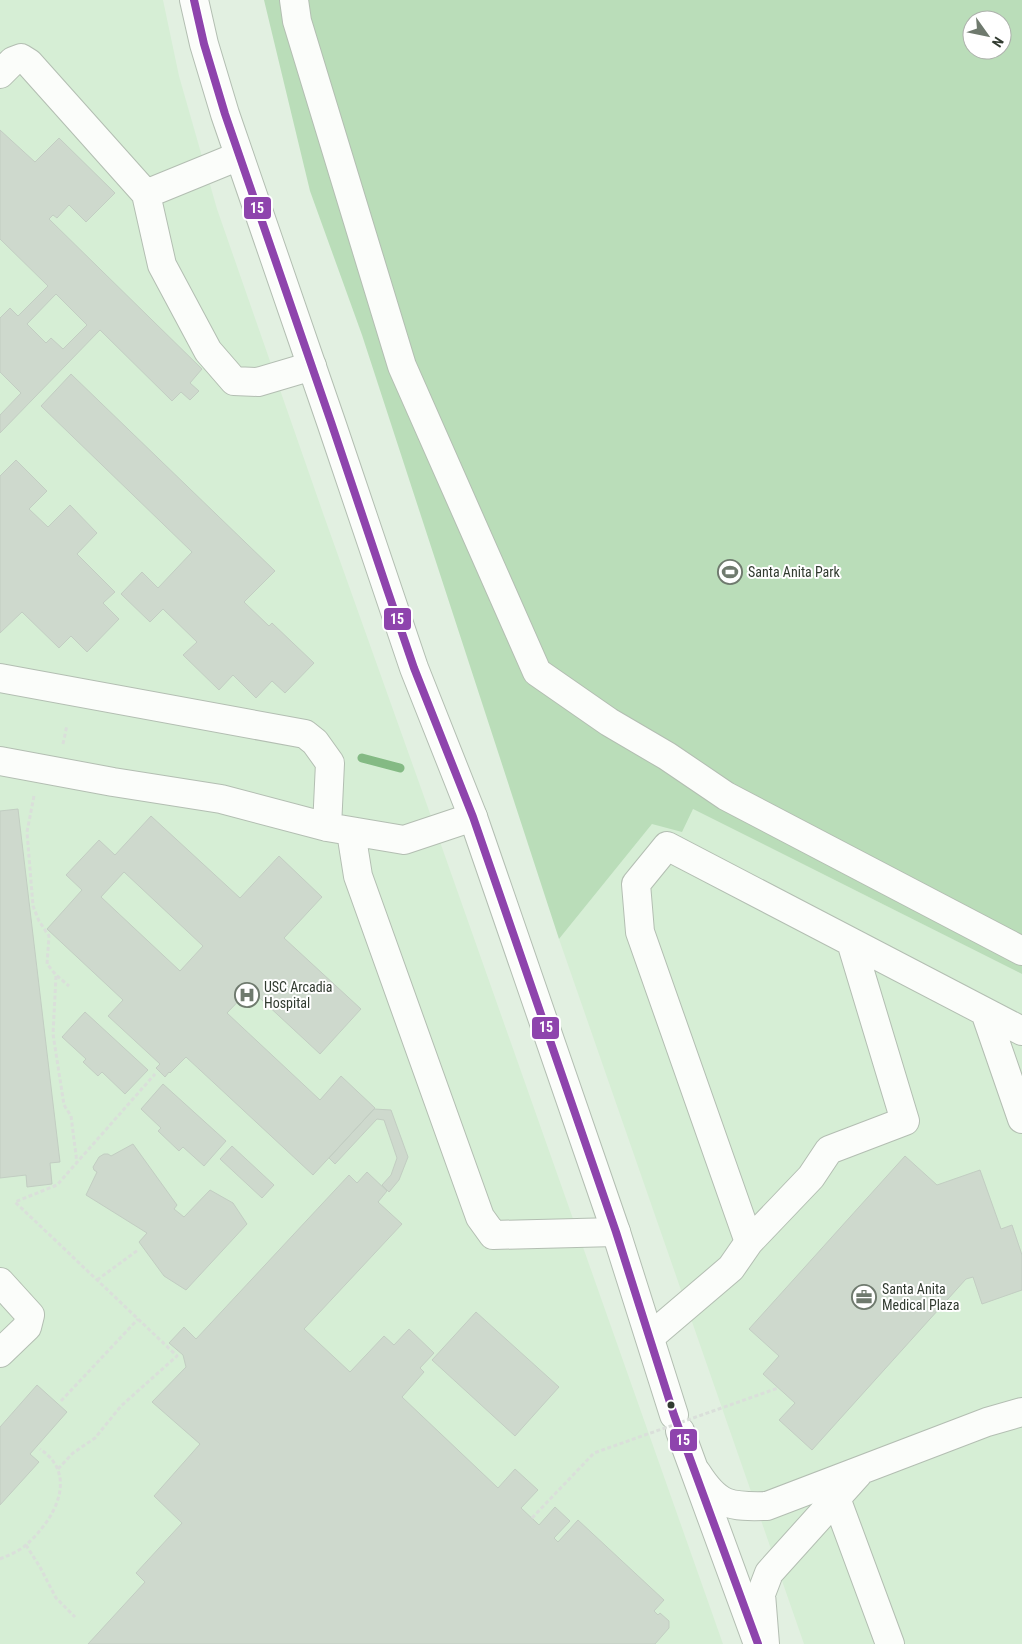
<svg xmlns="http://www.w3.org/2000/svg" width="1022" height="1644" font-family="'Roboto Condensed',sans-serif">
<rect width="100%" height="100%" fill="#e2f0e1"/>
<path fill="#d6eed5" d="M0,0H163L179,76L217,209L324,516L427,805L723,1644H0Z
M693,809L1022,974V1644H804L559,939L652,824Z"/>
<path fill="#baddb9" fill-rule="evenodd" d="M264,0H1022V974L693,809L682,832L652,824L559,939L362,335L310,191ZM972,20H1002V50H972Z"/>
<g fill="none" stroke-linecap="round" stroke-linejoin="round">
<path stroke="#84ba84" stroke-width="9" d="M362,758L400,768"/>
</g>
<path fill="#ced9cd" stroke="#c2cdc2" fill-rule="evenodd" d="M0,130L35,162L59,138L115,193L86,222L69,205L57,218L53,215L49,219L202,369L190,383L199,391L190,400L181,392L172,401L100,330L0,433V415L21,393L0,372V318L10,308L18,316L48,286L0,239ZM56,294L87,325L63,349L51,338L46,343L27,324Z
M71,374L275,571L244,602L269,626L272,623L314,663L285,693L272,681L256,698L233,675L219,690L183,655L197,642L163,609L150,622L121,594L142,572L158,588L192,552L41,406Z
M16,460L47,491L29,509L48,527L70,505L97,533L77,554L115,592L103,603L119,619L87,652L71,636L59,648L22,612L0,633V476Z
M18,809L60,1162L50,1163L52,1184L27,1187L26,1175L0,1178V811Z
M151,816L240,898L279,856L322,897L284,938L361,1009L320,1054L250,989L227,1013L320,1100L341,1076L375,1108L313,1175L186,1057L170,1073L169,1072L165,1077L156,1068L160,1064L108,1016L123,1000L47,929L82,890L66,875L99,840L115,855ZM124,872L203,946L180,971L101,897Z
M85,1012L148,1070L125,1094L102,1072L98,1076L83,1062L86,1059L62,1037Z
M163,1084L226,1141L204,1166L183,1147L179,1151L158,1131L161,1128L141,1109Z
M374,1109L391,1110L408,1157L399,1180L389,1192L382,1185L391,1175L397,1158L384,1120L377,1119L335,1164L329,1158Z
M133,1144L177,1205L174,1209L184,1217L210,1190L233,1203L247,1224L186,1290L164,1276L139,1242L147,1233L86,1195L97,1172L94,1170L93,1167L99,1157L104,1154H108L111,1156Z
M232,1146L274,1185L262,1198L220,1159Z
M905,1156L937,1185L980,1170L1001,1229L1012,1225L1022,1255V1290L982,1304L973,1277L966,1279L812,1450L779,1420L795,1403L763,1374L779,1356L749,1329Z
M367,1172L387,1191L378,1202L402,1224L304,1329L350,1372L384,1336L394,1345L409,1329L434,1353L420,1368L424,1372L402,1397L498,1488L515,1469L538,1490L521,1508L537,1523L539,1525L555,1507L570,1521L554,1538L558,1542L578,1520L664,1600L654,1611L658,1615L660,1613L669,1621V1628L655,1644H88L145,1582L136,1573L182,1523L154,1496L200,1444L152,1402L186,1367L183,1355L169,1343L184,1327L196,1339L349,1175L357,1183Z
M476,1312L559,1387L515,1436L432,1360Z
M37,1385L67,1412L30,1454L39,1462L0,1505V1427Z"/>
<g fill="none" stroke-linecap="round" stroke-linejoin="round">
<defs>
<path id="minor" d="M294,0L297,21L402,366L537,672L609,722L667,756L726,796L1022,951
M0,74L13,61L21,58L29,63L146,194L162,265L208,351L234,381L258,382L312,366
M146,194L239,156
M0,678L305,734L315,742L330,763L327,827
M0,761L113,782L221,799L327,827L404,840L473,817
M351,832L358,876L480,1217L493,1235L616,1232
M985,1012L1022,1119
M749,1242L640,932L636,884L667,846L1022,1031
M0,1282L30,1315L27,1327L0,1353
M650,1337L731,1268L749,1242L811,1177L829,1150L905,1121L851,942
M697,1473C718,1506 730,1507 767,1506L987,1422L1022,1412
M836,1498L890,1644
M765,1644L761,1594L769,1573L858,1474"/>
<path id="major" d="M194,0L204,44L225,114L331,422L414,668L473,817L616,1232L674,1415
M680,1431L758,1644"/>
</defs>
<use href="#minor" stroke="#b3beb2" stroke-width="30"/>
<use href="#major" stroke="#b3beb2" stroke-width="30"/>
<path stroke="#dadfda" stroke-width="3" stroke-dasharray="4 2.5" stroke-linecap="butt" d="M63,744L67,725
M34,796L27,832L33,906L39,921L49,936L47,964L56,975L69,986
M56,976L53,1034L64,1105L71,1116L77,1163
M97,1280L138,1250
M61,1401L138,1319
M58,1469L73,1453L95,1438L121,1406L177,1356L15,1202L57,1185L155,1074
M26,1545L40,1567L56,1598L75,1617
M0,1559C9,1555 20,1551 27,1544C55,1519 79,1475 40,1449"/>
<use href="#minor" stroke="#fbfdfa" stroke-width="28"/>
<use href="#major" stroke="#fbfdfa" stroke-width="28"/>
<path stroke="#dadfda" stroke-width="3" stroke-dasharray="4 2.5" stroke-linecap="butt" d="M532,1518L594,1453L778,1388"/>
<defs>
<path id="bus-1" d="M194,0L204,44L225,114L331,422L387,589L414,668L473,817L616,1232L674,1415L758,1644"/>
</defs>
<use href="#bus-1" stroke="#fff" stroke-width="11"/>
<use href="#bus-1" stroke="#8e44ad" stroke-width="8"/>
</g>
<defs>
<symbol id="stadium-ring" viewBox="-11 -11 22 22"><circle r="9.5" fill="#fff" stroke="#6f7a6e" stroke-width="1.5"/><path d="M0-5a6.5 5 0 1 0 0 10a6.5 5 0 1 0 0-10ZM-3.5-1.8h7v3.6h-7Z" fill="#6f7a6e"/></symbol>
<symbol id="hospital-ring" viewBox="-11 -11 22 22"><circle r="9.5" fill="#fff" stroke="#6f7a6e" stroke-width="1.5"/><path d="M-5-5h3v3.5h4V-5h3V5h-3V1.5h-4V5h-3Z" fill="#6f7a6e"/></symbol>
<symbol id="office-ring" viewBox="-11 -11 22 22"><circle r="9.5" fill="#fff" stroke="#6f7a6e" stroke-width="1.5"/><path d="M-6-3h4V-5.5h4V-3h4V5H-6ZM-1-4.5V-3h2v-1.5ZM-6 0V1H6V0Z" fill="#6f7a6e"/></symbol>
</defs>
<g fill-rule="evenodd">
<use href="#stadium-ring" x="716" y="558" width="28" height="28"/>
<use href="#hospital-ring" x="233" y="981" width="28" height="28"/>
<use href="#office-ring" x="850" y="1283" width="28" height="28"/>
</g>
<circle fill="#313b30" stroke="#fff" stroke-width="2" cx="671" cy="1405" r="4.5"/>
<g text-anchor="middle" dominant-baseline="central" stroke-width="4" stroke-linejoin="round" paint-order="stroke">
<g font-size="14" fill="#313b30" stroke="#fff" text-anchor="start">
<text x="748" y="572">Santa Anita Park</text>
<text x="264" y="987">USC Arcadia<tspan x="264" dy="16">Hospital</tspan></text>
<text x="882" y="1289">Santa Anita<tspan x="882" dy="16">Medical Plaza</tspan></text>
</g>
</g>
<g stroke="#fff" stroke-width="2">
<rect x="243" y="196" width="29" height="24" rx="5" fill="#8e44ad"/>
<rect x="383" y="607" width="29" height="24" rx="5" fill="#8e44ad"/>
<rect x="531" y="1016" width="29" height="24" rx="5" fill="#8e44ad"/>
<rect x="669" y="1428" width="29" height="24" rx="5" fill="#8e44ad"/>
</g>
<g font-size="14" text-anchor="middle" font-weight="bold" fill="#fff">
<text x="257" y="213">15</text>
<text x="397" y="624">15</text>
<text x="546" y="1032">15</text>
<text x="683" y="1445">15</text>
</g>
<g transform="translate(987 35) rotate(123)"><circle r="24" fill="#ffffff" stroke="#adb1ac"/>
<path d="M0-4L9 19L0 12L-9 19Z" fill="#6f7a6e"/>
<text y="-8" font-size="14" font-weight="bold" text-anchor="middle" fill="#313b30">N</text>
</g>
</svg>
